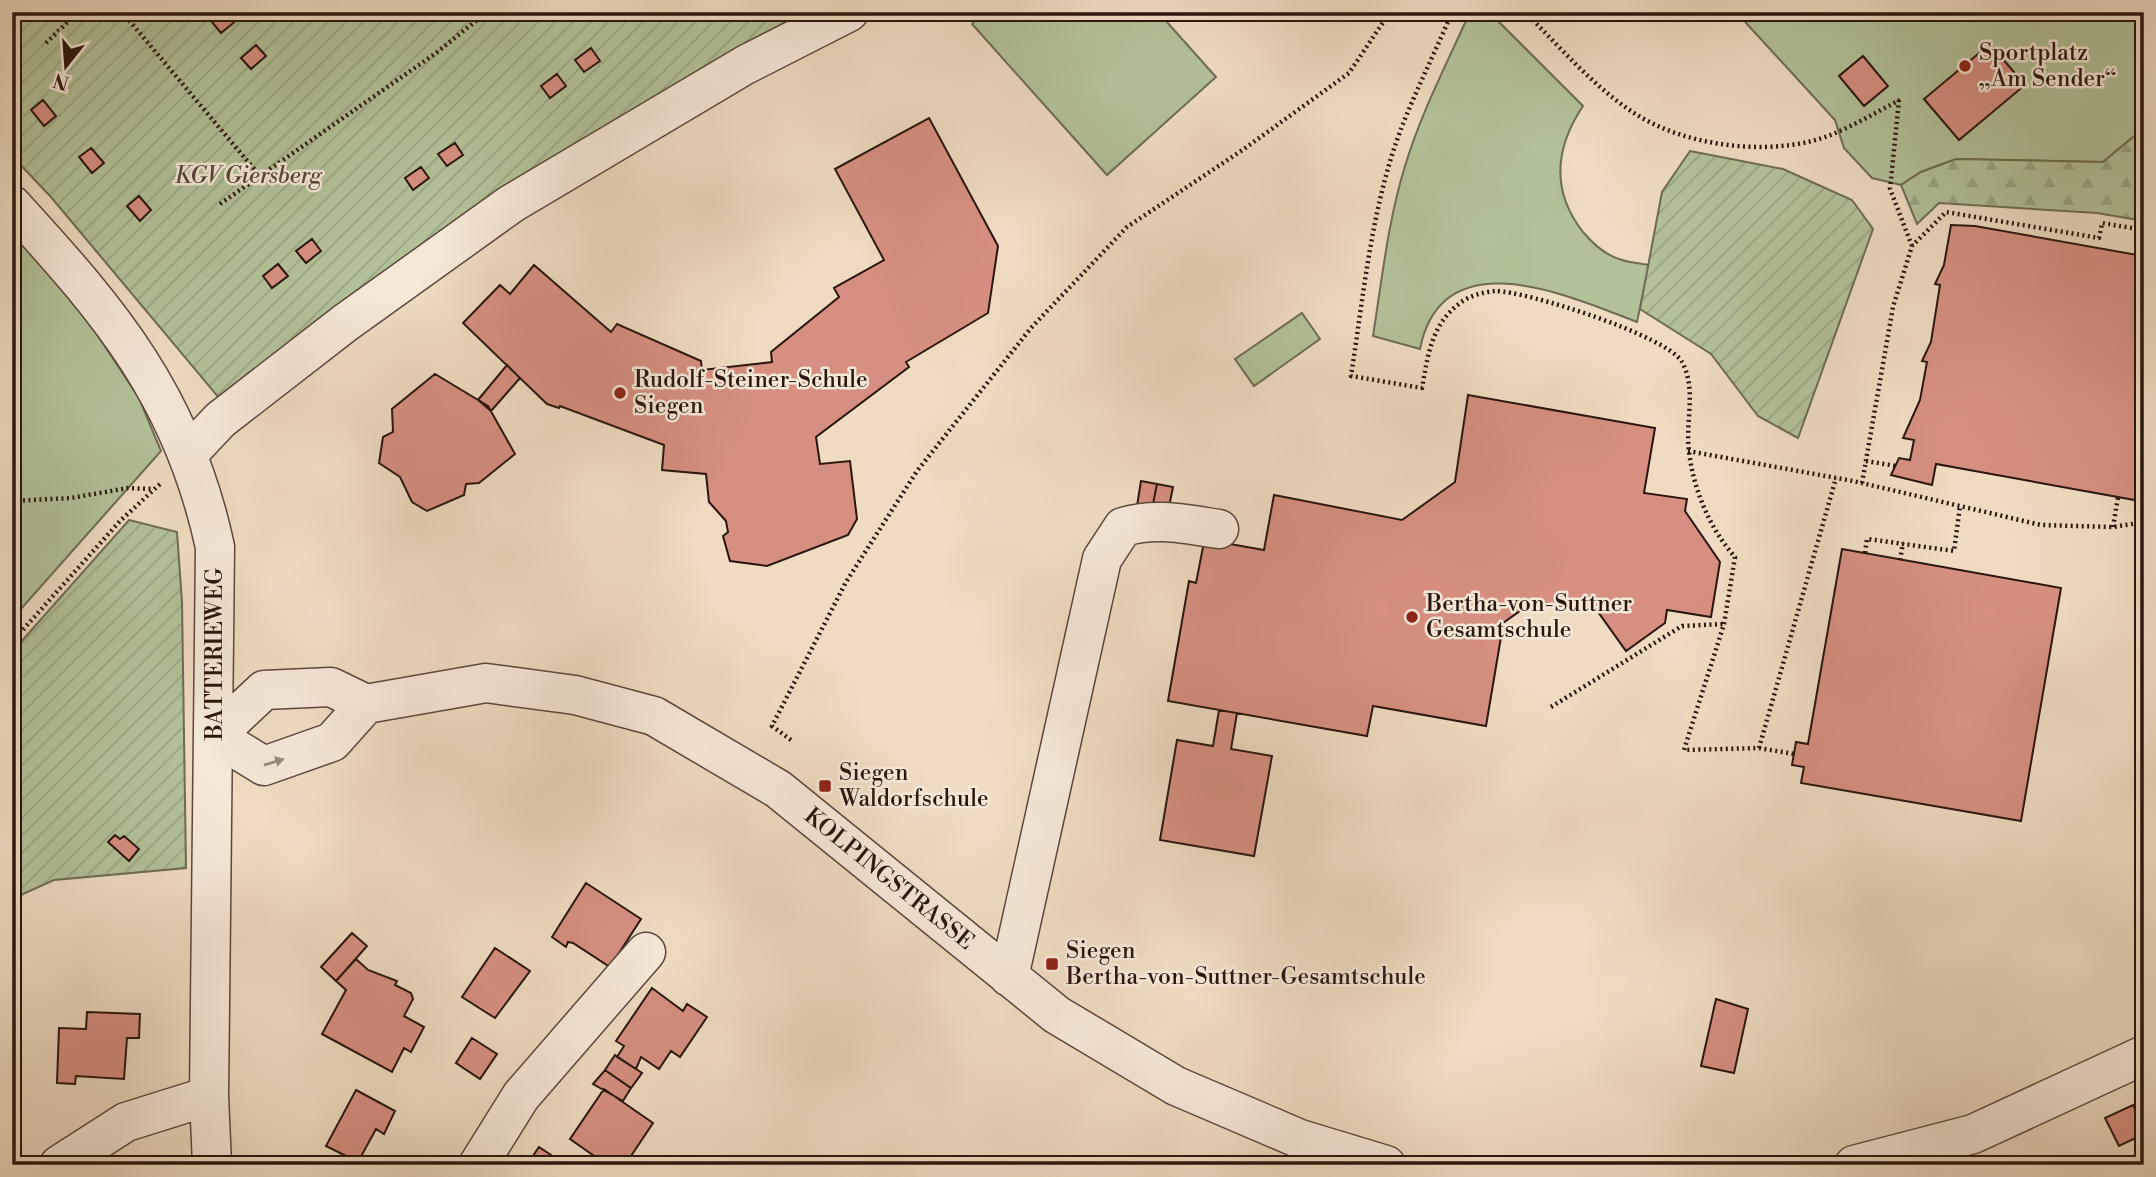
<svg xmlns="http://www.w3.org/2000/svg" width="2156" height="1177" font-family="'Libre Bodoni',serif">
<defs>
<pattern id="forest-firs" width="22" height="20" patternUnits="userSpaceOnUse" patternTransform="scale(1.75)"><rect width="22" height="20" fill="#b2c198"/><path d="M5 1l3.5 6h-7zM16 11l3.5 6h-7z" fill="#99a582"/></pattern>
<pattern id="garden-furrows" width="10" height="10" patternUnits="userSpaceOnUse" patternTransform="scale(1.75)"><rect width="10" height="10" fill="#b2c198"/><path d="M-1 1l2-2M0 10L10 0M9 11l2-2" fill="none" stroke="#99a582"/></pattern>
</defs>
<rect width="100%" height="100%" fill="#eedbc1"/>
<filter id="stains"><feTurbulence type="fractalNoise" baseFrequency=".00286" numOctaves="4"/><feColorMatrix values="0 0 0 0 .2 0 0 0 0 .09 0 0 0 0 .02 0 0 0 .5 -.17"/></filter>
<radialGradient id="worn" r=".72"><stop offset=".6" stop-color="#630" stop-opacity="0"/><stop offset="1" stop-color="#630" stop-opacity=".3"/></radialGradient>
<path fill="#b2c198" stroke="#6e6c53" stroke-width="2" d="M984,12H1158L1216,77L1107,175L972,24Z
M1470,12H1489L1583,106C1555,148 1551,191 1583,232C1593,244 1607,256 1622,260C1631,263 1640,263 1649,265L1637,322C1569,296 1442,238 1420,349L1373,336C1382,279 1388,221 1405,166C1421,113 1447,63 1470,12Z
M1736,12H2144V128L2103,162L1956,159L1921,172L1901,185L1872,178L1844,148L1835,120Z
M12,233L71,295L139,398L161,451L12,619Z
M1302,313L1320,339L1254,386L1235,359Z"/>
<path fill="url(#forest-firs)" stroke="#6e6c53" stroke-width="2" d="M2144,128V221L2097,213L1939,203L1917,224L1901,185L1921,172L1956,159L2103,162Z"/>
<path fill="url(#garden-furrows)" stroke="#6e6c53" stroke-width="2" d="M12,12H813L746,43L485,206L219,398L51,197L12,156Z
M1690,151L1783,169L1852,200L1873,229L1798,438L1758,416L1711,354L1640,309L1662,192Z
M129,520L177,532L182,602L186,868L54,880L12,899V652Z"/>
<path fill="#d68f81" stroke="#2a160e" stroke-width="2" d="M223,12H230L237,20L221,33L212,22Z
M1990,44L2025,85L1959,140L1924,99Z
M256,45L266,56L251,69L241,58Z
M591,48L600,61L584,72L575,60Z
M1863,56L1888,86L1864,106L1839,76Z
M557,74L566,86L550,98L541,86Z
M43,100L56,116L44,126L31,110Z
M929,118L998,246L988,313L906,362L909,367L816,437L820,464L850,461L857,519L848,535L767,566L730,561L723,536L728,532L726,521L709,502L706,474L662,470L664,445L560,406L559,408L547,404L463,323L500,285L510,294L534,265L611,332L617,324L701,361L702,370L772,362L771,352L839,297L834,288L884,260L835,169Z
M455,143L463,155L447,166L438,154Z
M91,148L104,163L92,173L79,157Z
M421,167L429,178L413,190L405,178Z
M139,196L151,210L140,221L127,206Z
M1951,225L1975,226L2137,255L2144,258V480L2140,501L1936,464L1932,485L1891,475L1899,458L1910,460L1914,440L1903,438L1920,400L1927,362L1922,361L1931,342L1940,285L1935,284L1944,265Z
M312,239L321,251L306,263L296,251Z
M278,264L288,276L272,288L263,276Z
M507,365L520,378L491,411L478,400Z
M435,374L488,406L515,454L479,483L466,484L464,495L427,511L412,502L400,477L379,463L383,437L393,432L392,409Z
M1468,395L1655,428L1644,493L1687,499L1685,511L1720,562L1711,617L1667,610L1665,623L1626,651L1598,612L1534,601L1486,635L1501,637L1486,726L1373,706L1367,736L1168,701L1189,581L1196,583L1204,542L1196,538L1264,550L1274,495L1402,520L1455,482Z
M1141,481L1157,484L1152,509L1137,506Z
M1157,484L1173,487L1168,512L1152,509Z
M1842,549L2061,588L2021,821L1801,783L1804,767L1792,765L1796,742L1808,744Z
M1219,710L1237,713L1231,749L1272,756L1254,856L1160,840L1177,740L1213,746Z
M115,835L120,839L124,836L139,849L129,861L108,842Z
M586,883L641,919L610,967L573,943L568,942L566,947L552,937Z
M352,933L367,946L336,981L321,967Z
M495,948L530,971L495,1018L462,997Z
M356,959L368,970L397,981L395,985L411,993L413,999L404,1016L424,1027L411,1052L404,1048L392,1072L322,1034L346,990L336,981Z
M652,988L683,1011L687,1004L707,1017L680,1057L671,1051L659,1069L641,1057L636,1069L617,1057L624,1046L616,1041Z
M1716,999L1748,1009L1734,1073L1701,1066Z
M87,1012L140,1014L139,1038H127L124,1079L76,1076L75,1084L57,1083L59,1028L86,1029Z
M472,1038L497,1054L480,1079L456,1063Z
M615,1055L642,1073L631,1088L605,1070Z
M605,1070L631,1088L623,1101L593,1084Z
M604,1089L653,1123L625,1165H607L570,1139Z
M356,1090L395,1111L384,1134L376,1129L358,1162L364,1165L326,1146Z
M2133,1105L2144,1126V1134L2119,1146L2105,1118Z
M539,1147L563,1163L561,1165H539L531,1159Z"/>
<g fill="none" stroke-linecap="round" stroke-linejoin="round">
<defs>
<path id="minor" d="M12,205C112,314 183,398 215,547L209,1096L212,1165
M189,453L220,420L345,323L511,204L745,65L849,12
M215,736L264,690L331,687L366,704L486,683L575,695L654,716L778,789L1057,1015L1176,1086L1300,1139L1386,1165
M215,736L264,766L332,742L366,704
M1009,977L1102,559L1123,527C1156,517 1185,524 1219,529
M59,1165L126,1122L209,1096
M478,1165L521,1096L646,952
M1854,1165L1973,1134L2144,1055"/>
</defs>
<use href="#minor" stroke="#5b473b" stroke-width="41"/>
<path stroke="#2a160e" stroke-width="4.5" stroke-dasharray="2 3.5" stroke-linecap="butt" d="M122,12L260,176
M1452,12C1431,63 1404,112 1389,165C1369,233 1362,306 1351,376L1422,388C1428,355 1431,325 1460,303C1469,296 1483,292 1495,291C1526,291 1668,336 1682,362C1697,389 1685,422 1689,451C1693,489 1710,529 1735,557L1724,624L1684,750L1759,748L1836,478
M1525,12C1559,46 1591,84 1631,111C1679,144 1756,155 1812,141C1843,133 1872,114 1900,100
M46,43L78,12
M1899,100L1890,189L1912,246
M220,204L436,53L487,12
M1688,451L1853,481L2041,525L2113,527L2144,522
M1866,461L1896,466
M1862,483L1893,307L1912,246L1946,212L2099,238L2102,223L2144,230
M12,501L71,498L128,488L153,489
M2113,527L2118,497
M1865,553L1867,539L1954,551L1960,506
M1900,560L1903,543
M12,642L120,521L160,484
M1551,707L1682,626L1724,624
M791,740L772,726L846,582L917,471L1031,328L1127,227L1244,149L1349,73L1390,12
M1759,748L1794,754"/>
<use href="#minor" stroke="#f4e8d7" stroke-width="38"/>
</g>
<defs><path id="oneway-solid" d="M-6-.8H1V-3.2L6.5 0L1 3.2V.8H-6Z" transform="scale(1.75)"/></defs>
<use fill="#998a7d" href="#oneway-solid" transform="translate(274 762) rotate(-17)"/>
<g fill="#8f2418" stroke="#f4e8d7" stroke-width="2.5">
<circle cx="1965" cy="66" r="7"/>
<circle cx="620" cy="393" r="7"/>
<circle cx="1412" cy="617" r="7"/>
<rect x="818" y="779" width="14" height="14" rx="3.5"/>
<rect x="1045" y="957" width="14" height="14" rx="3.5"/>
</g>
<g text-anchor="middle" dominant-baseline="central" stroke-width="5" stroke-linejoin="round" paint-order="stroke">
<g font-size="23" fill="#2a160e" stroke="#f4e8d7" text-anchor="start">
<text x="1979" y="53">Sportplatz<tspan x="1979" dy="26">„Am Sender“</tspan></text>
<text x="634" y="380">Rudolf-Steiner-Schule<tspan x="634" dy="26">Siegen</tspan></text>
<text x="1426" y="604">Bertha-von-Suttner<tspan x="1426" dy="26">Gesamtschule</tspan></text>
<text x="839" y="773">Siegen<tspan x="839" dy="26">Waldorfschule</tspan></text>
<text x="1066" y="951">Siegen<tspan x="1066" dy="26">Bertha-von-Suttner-Gesamtschule</tspan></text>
</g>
<g font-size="23" font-style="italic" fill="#534937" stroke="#f4e8d7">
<text x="248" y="176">KGV Giersberg</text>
</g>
<g font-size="23" fill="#2a160e" stroke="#f4e8d7">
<text transform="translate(215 654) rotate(-90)">BATTERIEWEG</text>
<text transform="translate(889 879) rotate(39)">KOLPINGSTRASSE</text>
</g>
</g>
<rect width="2156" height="1177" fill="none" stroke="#eedbc1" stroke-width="42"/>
<rect x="14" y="14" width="2128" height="1149" fill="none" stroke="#2a160e" stroke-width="3.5"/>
<rect x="21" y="21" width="2114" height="1135" fill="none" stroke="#2a160e" stroke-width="2"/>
<g transform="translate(66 66) rotate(197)" stroke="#f4e8d7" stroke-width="5" paint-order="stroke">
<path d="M0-5L12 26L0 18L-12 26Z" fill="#2a160e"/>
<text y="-10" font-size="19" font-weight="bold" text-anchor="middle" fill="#2a160e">N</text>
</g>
<rect width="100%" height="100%" filter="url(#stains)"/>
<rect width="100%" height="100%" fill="url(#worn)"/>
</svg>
